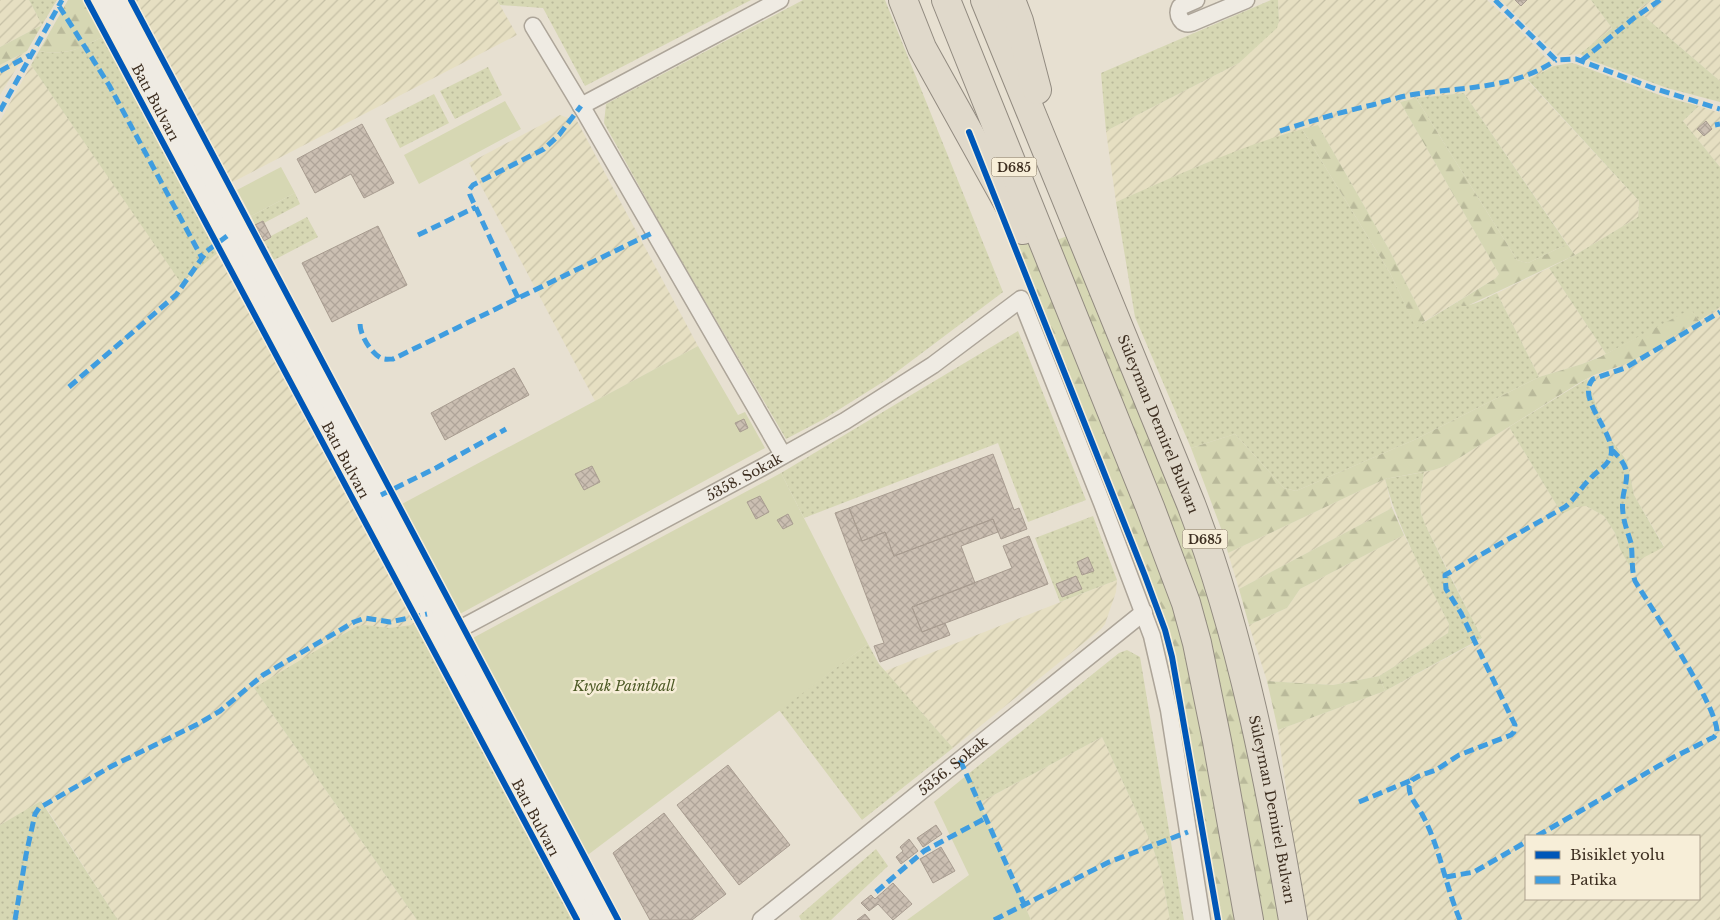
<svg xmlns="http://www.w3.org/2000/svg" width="1720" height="920" font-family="'Libre Baskerville',serif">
<defs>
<pattern id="farmland-furrows" width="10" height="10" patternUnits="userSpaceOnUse" patternTransform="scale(1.25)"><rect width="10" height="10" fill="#e6dfc2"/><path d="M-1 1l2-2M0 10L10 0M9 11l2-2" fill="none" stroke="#c6c0a6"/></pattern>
<pattern id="grass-dots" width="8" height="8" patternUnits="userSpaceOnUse" patternTransform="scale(1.25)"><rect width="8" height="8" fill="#d6d7b3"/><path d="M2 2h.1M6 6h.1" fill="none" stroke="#b9b99a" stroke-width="1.8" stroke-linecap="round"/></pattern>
<pattern id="forest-firs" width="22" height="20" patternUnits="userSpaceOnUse" patternTransform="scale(1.25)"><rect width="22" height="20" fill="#d6d7b3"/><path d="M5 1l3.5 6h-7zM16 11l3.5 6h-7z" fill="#b9b99a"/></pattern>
<pattern id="building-cross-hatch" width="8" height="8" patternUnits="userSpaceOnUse" patternTransform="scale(1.25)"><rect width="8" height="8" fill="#cbbfb2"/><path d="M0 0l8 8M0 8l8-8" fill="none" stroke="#afa499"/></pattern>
</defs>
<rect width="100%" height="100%" fill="#e7e0d1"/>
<path fill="url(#farmland-furrows)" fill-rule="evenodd" d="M0,0H29L42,25L0,47Z
M131,0H497L517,35L229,184Z
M1278,0H1487L1517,27L1554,66L1528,81L1639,201L1638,217L1575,255L1464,93L1416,98L1400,102L1499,274L1496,278L1425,321L1390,251L1318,125L1282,135L1201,165L1116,202L1106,131L1239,63L1279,21Z
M1500,0H1591L1612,28L1580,54L1558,56Z
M1651,0H1720V81L1637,10Z
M27,51L0,95V65Z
M31,65L181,282L220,251L419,624L389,628L254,688L417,920H118L42,801L0,825V121Z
M1699,106L1720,113V167L1683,121Z
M560,115L577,121L698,346L595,401L469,163Z
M1549,268L1606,354L1582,364L1539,377L1497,293Z
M1720,307V920H1308L1291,825L1278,730L1385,691L1482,639L1425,524L1421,513L1420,501L1424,472L1434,470L1448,465L1509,427L1562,514L1576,506H1586L1604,516L1615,533L1620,549L1664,546L1634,495L1627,461L1612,441L1603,424L1587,379L1616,368L1699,321ZM1526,836H1699V899H1526Z
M1385,479L1392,508L1239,589L1228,553Z
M1404,535L1449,624L1448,633L1379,676L1333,685L1267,681L1249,625L1287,608L1300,589Z
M1117,580L1116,592L1105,624L1101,629L953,748L885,671Z
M1102,737L1152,845L1161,872L1170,920H1031L979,803Z"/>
<path fill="url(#grass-dots)" d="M29,0H57L42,25Z
M497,0H751L585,86L543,8L500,5Z
M803,0H885L1003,292L886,380L824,419L786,439L668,238L604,123L606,104Z
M1271,0H1278L1279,21L1277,28L1239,63L1106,131L1101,73Z
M1591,0H1651L1637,10L1720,81V102L1667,88L1590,60L1580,54L1612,28Z
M106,35L220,251L181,283L31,65L39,51C68,56 81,48 106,35Z
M1571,63L1576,64L1665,97L1699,106L1683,121L1720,167V307L1699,321L1691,310L1606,354L1549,268L1575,255L1638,217L1639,201L1528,80L1554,66Z
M488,67L502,95L455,119L440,91Z
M1464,93L1567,244L1528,263L1517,260L1416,98Z
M434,94L449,123L400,148L385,119Z
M1302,129L1390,273L1416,327L1457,302C1468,311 1485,298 1497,293L1539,377L1414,440L1296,491L1284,488L1235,434L1191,448L1135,317L1116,202C1177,175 1238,147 1302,129Z
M295,193L300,204L264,223L262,221L255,225L251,216Z
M307,217L318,237L274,260L264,241L271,237V236Z
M1018,331L1086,500L1028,522L998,443L804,518L781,473Z
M1587,379L1603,424L1612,441L1627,461L1634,495L1664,547L1629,565L1620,549L1615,533L1604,516L1586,506L1576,507L1562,514L1509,427Z
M1424,472L1420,501L1421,513L1425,524L1451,578L1482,638L1385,691L1379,676L1448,633L1449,624C1425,576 1399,532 1385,479Z
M1093,516L1117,580L1060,602L1035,538Z
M419,624L428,642L577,920H417L254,688L357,626L365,625L389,628Z
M868,644L879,664L953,748L862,820L779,710Z
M1127,650L1140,657L1184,920H1170L1161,872L1152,845L1102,737L979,803L967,775L1119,653Z
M41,801L118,920H0V825Z
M876,849L888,866L831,920H801L799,916Z"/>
<path fill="url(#forest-firs)" d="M68,0H87L106,35C81,48 68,56 39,51Z
M42,25L27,51L0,65V47Z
M1416,98L1517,260L1528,263L1567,244L1575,255L1467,306H1462L1457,302L1496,278L1499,274L1400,102Z
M1318,125L1390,251L1425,321L1416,328L1390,273L1302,129Z
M969,132L1026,236L1157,562L1179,624L1193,678L1236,920H1218L1172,657L1165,630L1145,576Z
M1070,235L1180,498L1234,674L1282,920H1259L1232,762L1054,241Z
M1691,309L1699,321L1631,362L1594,375L1579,383L1448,465L1434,470L1385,479L1228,553L1222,531L1191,448L1235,434L1284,488L1296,491L1414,440L1539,377L1582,364L1600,357Z
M1392,508L1404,535L1300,589L1287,608L1249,625L1239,589Z
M1379,676L1385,691L1278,730L1267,681L1333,685Z"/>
<path fill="#d6d7b3" d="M505,101L521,129L419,184L404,155Z
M281,167L295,193L251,216L237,190Z
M698,346L738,415L745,412L765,448L458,615L400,505Z
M781,473L868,644L585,857L471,639Z
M967,775L1024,904L1031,920H907L969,875L934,802Z"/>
<path fill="url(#building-cross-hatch)" stroke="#a89c90" d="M1515,0H1527L1521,6Z
M1706,121L1712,129L1704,136L1697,129Z
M362,124L394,183L364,198L351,174L315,193L297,159Z
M263,221L271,237L264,241L255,225Z
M378,226L407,285L332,322L302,263Z
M514,368L529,395L445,440L431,413Z
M744,419L748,428L740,432L735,423Z
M993,454L1014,510L1019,508L1027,529L1001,539L993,519L894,556L885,532L862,541L849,508Z
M592,466L600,482L584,490L575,474Z
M760,496L769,512L756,519L747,502Z
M849,508L862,541L885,532L894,556L993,519L998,532L961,546L975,583L912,607L922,632L945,623L950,635L880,662L874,646L884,643L835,513Z
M788,514L793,524L783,529L777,520Z
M1029,536L1048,584L922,632L912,607L1012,568L1003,546Z
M1088,557L1094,571L1082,575L1077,562Z
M1076,576L1082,589L1062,597L1056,584Z
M728,765L790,845L739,885L677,805Z
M664,813L726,894L692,920H650L613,853Z
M936,825L942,834L923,847L917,838Z
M909,839L918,851L901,864L896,857L903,851L900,847Z
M941,847L955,871L933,883L920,859Z
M893,883L912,904L893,920L878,904L869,911L861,903L871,895L875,899Z
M865,914L870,920H857Z"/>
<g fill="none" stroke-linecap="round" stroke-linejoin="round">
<defs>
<g id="minor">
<path d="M1196,0L1180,7C1176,15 1182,26 1191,23L1246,0"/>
<path d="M533,26L586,114L783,455"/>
<path d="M581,106L780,0"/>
<path id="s1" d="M454,632L761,468L845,421L933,365L1021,299L1102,503L1152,636L1169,710L1202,920"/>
<path id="s2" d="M761,920L1144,612"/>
</g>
<g id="tertiary">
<path id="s3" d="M101,0L590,920"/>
<path d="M118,0L607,920"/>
</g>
<g id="trunk">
<path d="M903,0L922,48L1023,230"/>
<path d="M946,0L1150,507L1186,603L1197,643L1217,741L1249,920"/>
<path id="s4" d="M985,0L1191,504C1242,638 1269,779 1293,920"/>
<path d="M1011,0L1019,21L1037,90"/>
</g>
</defs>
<use href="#minor" stroke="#ada599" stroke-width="19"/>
<use href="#tertiary" stroke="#ada599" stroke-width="22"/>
<use href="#trunk" stroke="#928b80" stroke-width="30"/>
<use href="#minor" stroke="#efebe3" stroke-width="16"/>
<use href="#tertiary" stroke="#efebe3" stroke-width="20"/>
<use href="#trunk" stroke="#e0d9cb" stroke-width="28"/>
<path stroke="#3f9de0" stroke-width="5" stroke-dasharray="10 5" stroke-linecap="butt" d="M1495,0L1556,60L1576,59L1653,88L1720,109
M59,6L109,85L202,258
M1581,61L1634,18L1660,0
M0,71L30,55
M0,111L62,0
M1715,125L1720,124
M1280,131C1311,121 1341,112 1372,105C1387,101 1401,96 1416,94C1464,87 1514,89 1556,60
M418,235L476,207
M518,298L470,195L469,190L473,185L544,149L559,135L581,106
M360,324C360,335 371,353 381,358C385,360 389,359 393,359L654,232
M69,387L176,295L207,251L227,236
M381,495L436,468L506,429
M960,760L1024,904
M1359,802L1412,780
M1537,836L1674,757L1714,737L1717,733C1719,708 1651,608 1635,581C1631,569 1633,556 1631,543C1628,533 1624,523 1623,513C1619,483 1640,476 1611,449
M1446,877L1474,872L1526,842
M876,892L924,851L986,818
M15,920L26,855L35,814L39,808L112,766L198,724L220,711L263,675L354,622L365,618L390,622L427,614
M994,920L1109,862L1188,832
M1460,920C1445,885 1440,847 1422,814C1416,804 1409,797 1409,786L1412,780L1419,776L1436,770L1459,755L1511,735L1514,732L1515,725L1461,613L1446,589L1445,575L1565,507C1575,499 1581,487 1591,478C1597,471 1609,465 1611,455C1616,433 1575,398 1593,379L1625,368L1720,312"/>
<defs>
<path id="cycleway" d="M87,0L577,920
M131,0L618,920
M969,132L1145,576L1165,630L1172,657L1218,920"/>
</defs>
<use href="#cycleway" stroke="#f7eed8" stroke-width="9"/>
<use href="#cycleway" stroke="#0057b8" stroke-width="6"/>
</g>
<g text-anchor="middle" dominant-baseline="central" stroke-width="5" stroke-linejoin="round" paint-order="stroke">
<g fill="#f7eed8" stroke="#756857" stroke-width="1">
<rect x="991.5" y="157.5" width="45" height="19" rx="4"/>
<rect x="1182.5" y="529.5" width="45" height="19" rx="4"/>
</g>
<g font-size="12" font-weight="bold" fill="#3d2e20">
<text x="1014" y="167">D685</text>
<text x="1205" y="539">D685</text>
</g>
<g font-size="14" fill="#3d2e20" stroke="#f7eed8">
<text stroke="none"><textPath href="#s3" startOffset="116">Batı Bulvarı</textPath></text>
<text stroke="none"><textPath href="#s4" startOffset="458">Süleyman Demirel Bulvarı</textPath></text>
<text stroke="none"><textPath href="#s3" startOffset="521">Batı Bulvarı</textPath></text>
<text stroke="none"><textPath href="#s1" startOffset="329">5358. Sokak</textPath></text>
<text stroke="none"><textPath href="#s2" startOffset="246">5356. Sokak</textPath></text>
<text stroke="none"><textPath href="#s4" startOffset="861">Süleyman Demirel Bulvarı</textPath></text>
<text stroke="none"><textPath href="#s3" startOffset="926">Batı Bulvarı</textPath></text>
</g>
<g font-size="14" font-style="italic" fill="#4d5a26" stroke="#f7eed8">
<text x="624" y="686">Kıyak Paintball</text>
</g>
</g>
<rect x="1525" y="835" width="175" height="65" fill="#f7eed8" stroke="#ada18e"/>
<rect x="1535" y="851" width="25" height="8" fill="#0057b8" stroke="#ada18e"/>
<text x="1570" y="860" font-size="15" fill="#3d2e20">Bisiklet yolu</text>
<rect x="1535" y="876" width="25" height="8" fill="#3f9de0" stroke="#ada18e"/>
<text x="1570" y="885" font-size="15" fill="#3d2e20">Patika</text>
</svg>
